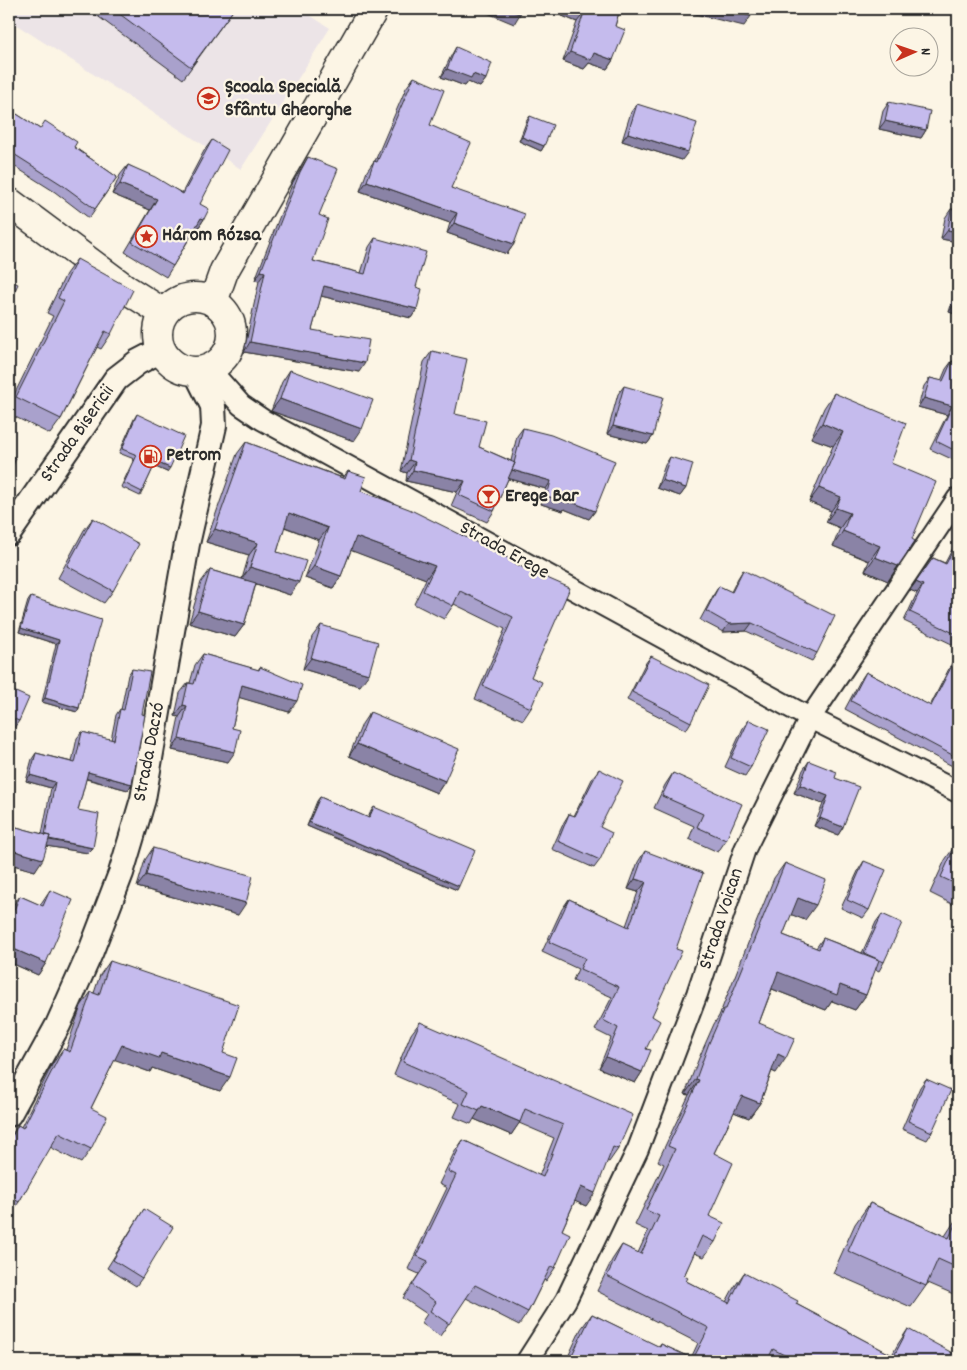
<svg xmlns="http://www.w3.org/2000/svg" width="967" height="1370" font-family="Dekko,sans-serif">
<rect width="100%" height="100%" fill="#fcf5e5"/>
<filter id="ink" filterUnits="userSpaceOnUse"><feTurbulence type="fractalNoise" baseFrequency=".02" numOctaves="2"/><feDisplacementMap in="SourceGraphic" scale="10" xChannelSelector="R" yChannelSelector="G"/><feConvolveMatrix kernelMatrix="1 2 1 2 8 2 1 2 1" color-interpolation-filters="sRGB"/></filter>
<g filter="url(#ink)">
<path fill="#ece4e7" d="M9,9H300L330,28L241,169L9,20Z"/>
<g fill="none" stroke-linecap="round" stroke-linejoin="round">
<defs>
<path id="minor" d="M209,369L241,405L263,420L810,718L958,792
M527,1361L566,1300L638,1149L697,994L745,849L810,718L958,498"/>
<path id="tertiary" d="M9,533L116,379L138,362L161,350
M9,1114L58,1025L91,951L121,873L143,799L187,544L214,426L213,406L196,372"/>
<path id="secondary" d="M9,202L126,289L164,313
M158 334a37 37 0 1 1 74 0a37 37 0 1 1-74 0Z
M213,302L224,271L374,9"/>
</defs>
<use href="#minor" stroke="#2b2b2b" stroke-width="24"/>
<use href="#tertiary" stroke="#2b2b2b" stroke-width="28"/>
<use href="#secondary" stroke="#2b2b2b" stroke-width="31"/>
<use href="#minor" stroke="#fcf5e5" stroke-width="20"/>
<use href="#tertiary" stroke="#fcf5e5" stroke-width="24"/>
<use href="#secondary" stroke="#fcf5e5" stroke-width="28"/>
</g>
<path fill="#a9a1cc" stroke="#2b2b2b" d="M88,9H234L183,79Z
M545,9H620L615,26L613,60L607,69L589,63L584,69L563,61L577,22Z
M456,47L486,79L480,87L468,82L465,86L441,77L451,56Z
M414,77L451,188L514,244L507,254L447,233L450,223L360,191L367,171L374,161H375L406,88Z
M889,102L926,130L921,138L879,129L883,111Z
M637,104L682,160L622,141L631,112Z
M9,109L40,129L74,147L117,177L89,218L55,192L9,163Z
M530,116L544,146L541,151L519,141L527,120Z
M212,140L200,204L204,219L197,230L195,229L173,266L166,277L125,252L150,210L112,194L120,175L128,165L182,193L204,151Z
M308,157L319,215L313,261L361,273L369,247L375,238L416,287L417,309L411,318L321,296L312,330L359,372L244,352L259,281L255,280L293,182Z
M951,209L958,210V242L941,239L945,218Z
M77,259L111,334L101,349L97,347L61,419L50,434L9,414V405L53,316L47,313L66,274Z
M958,281V315L949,312Z
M432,351L455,414L479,447L511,461L517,436L523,428L595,511L589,519L564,509L563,511L541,504L546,489L508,479L494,511L487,522L451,506L457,492L406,481L407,473L401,471L424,362Z
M952,361L958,364V462L930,449L947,415L918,407L924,386L930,378L941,381L946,369Z
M290,370L354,441L271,411L282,382Z
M624,386L653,436L647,444L607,434L618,394Z
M834,393L891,463L888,581L865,571L869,561L833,546L840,528L826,522L831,511L809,502L833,446L811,438L824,408Z
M137,414L167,472L154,466L142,492L140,496L121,487L134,459L119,453L134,419Z
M246,442L343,478L348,471L361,491L515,564L531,677V708L523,720L475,699L505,629L454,604L444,619L414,604L426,579L351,550L341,576L333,588L305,578L319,540L284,527L277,552L290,595L256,584L244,625L235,637L189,623L201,582L210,570L242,579L249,555L206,542L237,454Z
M670,457L686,488L680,496L657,488L665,465Z
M93,518L113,591L104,603L58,578L84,530Z
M958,538V647L904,621L917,593L910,590L933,558L945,563Z
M743,570L817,653L812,661L746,631L723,632L700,620L714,594L719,586L731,592L738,578Z
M31,597L92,651L79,708L77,712L42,702L56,644L19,632L28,601Z
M321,625L360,686L303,669L312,637Z
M958,651V769L845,709L860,681L866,672L930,706Z
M203,654L258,670L260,667L289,712L239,697L232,728L228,762L172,750L179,717L175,716L180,693L188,683H190L195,665Z
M651,656L691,722L686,730L627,700L645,664Z
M132,669L142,714L132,784L128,790L86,779L78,810L93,848L88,853L47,846L35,871L10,864L9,825L42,834L51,788L26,781L32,759L36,753L72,762L77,738L82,732L111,740L116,715L120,709L121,710L128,675Z
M9,689L19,721L11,732L9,731Z
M370,712L445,781L437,793L349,756L362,724Z
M749,720L751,767L745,776L725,767L743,728Z
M809,761L835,778L843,827L838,835L814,826L823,804L794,793L803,770Z
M599,769L600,860L594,868L552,849L564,822L569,814L574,816L593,777Z
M673,773L726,840L718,852L689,839L694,826L654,808L665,785Z
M320,797L368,818L371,811L374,807L457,890L307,826L317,801Z
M956,844L958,845V907L930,893L945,860Z
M153,848L238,915L137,887L145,860Z
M645,851L652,1016L642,1072L635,1083L599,1068L611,1038L595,1030L612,997L573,980L578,969L542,952L562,909L569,899L626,926L638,892L628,889L638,862Z
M864,861L869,910L863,918L841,908L859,869Z
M785,863L805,920L791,914L783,935L816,948L823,938L862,953L876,922L882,914L884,962L879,971L875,969L866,995L855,1010L832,1001L826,1010L772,989L759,1023L776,1073L772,1071L760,1103L749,1118L734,1112L714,1153L709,1216L715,1242L704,1257L694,1253L684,1276L686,1281L726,1302L733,1289L744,1273L796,1304L892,1355L898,1344L908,1329L958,1361H566L581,1329L592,1314L659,1347L661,1344L691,1358L698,1343L597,1291L612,1260L622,1245L638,1253L648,1231L635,1225L664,1164L658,1161L689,1095L685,1094L699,1058L714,1024L719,1016L774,878Z
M50,890L46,963L38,975L9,962V914L11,908L20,896L40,905Z
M110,961L223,1053L220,1091L152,1068L150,1072L115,1059L91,1108V1149L81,1163L50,1147L19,1202L9,1216V1139L18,1125L21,1127L53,1063L63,1049L66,1050L81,1006L91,992L94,993L100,975Z
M420,1022L618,1149L609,1162L607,1161L586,1206L575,1201L562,1230L555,1268L546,1281L544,1280L528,1312L519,1325L466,1298L440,1336L421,1323L427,1314L403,1298L419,1274L408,1269L447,1188L439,1184L454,1153L463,1140L539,1176L554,1138L519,1123L511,1135L474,1119L471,1124L454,1117L460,1104L394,1075L411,1034Z
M926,1079L932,1132L927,1140L902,1129L920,1087Z
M870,1203L945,1236L958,1216V1296L928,1283L911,1307L833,1273L855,1224Z
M144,1209L142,1278L136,1286L107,1268Z"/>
<path fill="#8a83a6" stroke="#2b2b2b" d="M478,9H507L520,14L514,24Z
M545,9H574L584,13L577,22Z
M675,9H723L751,16L744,26Z
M570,52L594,53L613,60L607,69L589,63L584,69L563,61Z
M447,69L473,74L486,79L480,87L468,82L465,86L441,77Z
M885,121L926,130L921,138L879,129Z
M628,133L688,152L682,160L622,141Z
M522,137L544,146L541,151L519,141Z
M367,181L457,213L450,223L360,191Z
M120,184L157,199L150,210L112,194Z
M201,218L204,219L197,230L194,228Z
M454,223L514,244L507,254L447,233Z
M948,230L958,232V242L941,239Z
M261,271L265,272L259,281L255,280Z
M324,286L417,309L411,318L317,295Z
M955,303L958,304V315L949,312Z
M250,342L365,363L359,372L244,352Z
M924,398L952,406L947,415L918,407Z
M280,399L362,429L354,441L271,411Z
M822,423L843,432L833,446L811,438Z
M613,426L653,436L647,444L607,434Z
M409,460L415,462L407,473L401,471Z
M156,462L170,468L167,472L153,466Z
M413,470L465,481L457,492L406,481Z
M512,470L551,481L546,489L507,478Z
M662,480L686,488L680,496L657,488Z
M819,488L841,497L831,511L809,502Z
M547,496L569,501L595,511L589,519L564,509L563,511L541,504Z
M836,508L850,513L840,528L826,522Z
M289,513L328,528L319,540L280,525Z
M215,529L258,543L249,555L206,542Z
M843,531L880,546L869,561L833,546Z
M356,537L435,566L426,579L347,549Z
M875,557L898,566L888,581L865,571Z
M314,566L341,576L333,588L305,578Z
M250,567L299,582L290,595L242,579Z
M916,582L923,585L917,593L910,590Z
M198,611L244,625L235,637L189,623Z
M752,623L746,631L723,632L729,624Z
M21,628L59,640L56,644L19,632Z
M311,658L369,674L360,686L303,669Z
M242,685L297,701L289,712L234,696Z
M45,698L79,708L77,712L42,702Z
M183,705L187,706L179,717L175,716Z
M179,739L235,752L228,762L172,750Z
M357,744L445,781L437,793L349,756Z
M88,772L132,784L128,790L84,778Z
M30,775L55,782L51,788L26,781Z
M800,785L828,796L823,804L794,793Z
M820,818L843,827L838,835L814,826Z
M309,822L459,886L457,890L307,826Z
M44,839L93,848L88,853L40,845Z
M15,851L43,859L35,871L10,864L9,866V858Z
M146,875L246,903L238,915L137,887Z
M635,879L646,882L638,892L628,889Z
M798,898L816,905L805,920L787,913Z
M9,947L46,963L38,975L9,962Z
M778,972L840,985L866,995L855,1010L832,1001L826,1010L767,987Z
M122,1045L161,1053L230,1077L220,1091L152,1068L150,1072L113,1059Z
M778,1054L786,1058L776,1073L767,1069Z
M606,1057L642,1072L635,1083L599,1068Z
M696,1079L699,1080L689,1095L685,1094Z
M742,1096L760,1103L749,1118L731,1111Z
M482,1106L520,1122L511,1135L474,1119L479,1111Z
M581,1187L595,1193L586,1206L572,1200Z"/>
<path fill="#c5bbed" stroke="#2b2b2b" d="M113,9H234L191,67Z
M507,9H523L520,14Z
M574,9H620L615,26L625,30L613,60L594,53L591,60L570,52L584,13Z
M723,9H753L751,16Z
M456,47L492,63L486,79L473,74L471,78L447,69Z
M414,77L444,90L430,125L471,143L451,188L525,214L514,244L454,223L457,213L367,181L374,161L377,162Z
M889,102L930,111L926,130L885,121Z
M637,104L697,123L688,152L628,133Z
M9,109L40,129L45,121L77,142L74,147L117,177L95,209L61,184L9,151Z
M530,116L553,125L544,146L522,137Z
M212,140L228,150L200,204L209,209L204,219L201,218L173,266L132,242L157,199L120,184L128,165L155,177L183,194Z
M308,157L338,169L319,215L328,219L313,261L365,274L375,238L426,252L416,287L422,289L417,309L324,286L312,330L369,340L365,363L250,342L265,272L261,271L300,172Z
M951,209L958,210V232L948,230Z
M77,259L133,290L111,334L105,331L61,419L16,397L64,301L58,298Z
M9,280L18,284L9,303Z
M958,292V304L955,303Z
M432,351L467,359L455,414L486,421L479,447L515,463L494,511L459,495L465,481L413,470L415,462L409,460Z
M952,361L958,364V452L936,441L952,406L924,398L930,378L943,381Z
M290,370L373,400L362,429L280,399Z
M624,386L663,397L653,436L613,426Z
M834,393L906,423L891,463L936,482L912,539L915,541L898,566L875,557L880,546L843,531L850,513L836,508L841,497L819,488L843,432L822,423Z
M137,414L184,436L170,468L156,462L142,492L124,483L137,455L122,449Z
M523,428L551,435L615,461L595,511L569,501V503L547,496L551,481L512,470L515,463H514Z
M246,442L345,479L348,471L366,477L361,491L409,509L516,562L515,564L570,588L531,677L542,682L531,708L483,686L513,617L460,591L453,606L423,591L435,566L356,537L341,576L314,566L328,528L289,513L277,552L306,561L299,582L250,567L258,543L215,529Z
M9,455L16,458L9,475Z
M670,457L693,464L686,488L662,480Z
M93,518L139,544L113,591L67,566Z
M958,540V635L910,612L923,585L916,582L933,558L946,564Z
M210,570L256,583L244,625L198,611Z
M743,570L835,616L817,653L752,623L729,624L706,611L719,586L732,592Z
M31,597L101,620L92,651L79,708L45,698L59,640L21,628Z
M321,625L378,642L369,674L311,658Z
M203,654L259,670L260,667L302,685L297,701L242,685L232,728L240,730L235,752L179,739L187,706L183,705L188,683L194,684Z
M958,654V758L851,701L866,672L931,706Z
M651,656L709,685L691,722L632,692Z
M132,669L150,672L142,714L145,715L132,784L88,772L78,810L99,814L93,848L49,839L50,836L45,835L55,782L30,775L36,753L75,763L82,732L114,740L120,709L124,710Z
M9,689L29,698L19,721L9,717Z
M370,712L459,749L445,781L357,744Z
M749,720L769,729L751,767L731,758Z
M809,761L837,772L835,778L859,787L843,827L820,818L828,796L800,785Z
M599,769L623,781L600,827L612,833L600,860L558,841L569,814L575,816Z
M673,773L742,804L726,840L697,827L703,814L662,796Z
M320,797L369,818L374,807L475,850L459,886L309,822Z
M9,825L50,836L43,859L15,851L13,860L9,858Z
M956,844L958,845V885L941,877Z
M153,848L253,876L246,903L146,875Z
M645,851L703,873L676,949L682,951L652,1016L660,1021L646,1049L651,1050L642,1072L606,1057L618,1028L603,1020L619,987L580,969L585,958L549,942L569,899L629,927L646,882L635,879Z
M864,861L886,870L869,910L847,900Z
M785,863L826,880L816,905L798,898L783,935L819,949L823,938L879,960L866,995L840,985L837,995L778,972L759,1023L795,1038L786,1058L778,1054L760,1103L742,1096L714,1153L733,1163L709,1216L724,1223L715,1242L702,1236L684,1276L688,1278L686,1281L729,1303L744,1273L798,1301L796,1304L894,1356L908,1329L958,1356V1361H795L773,1349L767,1361H569L592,1314L660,1347L661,1344L693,1359L709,1328L607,1276L622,1245L641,1254L659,1216L646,1210L675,1149L668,1146L699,1080L696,1079L709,1043L724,1009H726Z
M50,890L73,900L46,963L9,947V921L20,896L43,906Z
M882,914L902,923L884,962L864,953Z
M110,961L239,1005L223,1053L237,1058L230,1077L161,1053L159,1058L122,1045L91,1108L107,1116L91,1149L59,1133L19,1202L9,1196V1142L18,1125L23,1128L63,1049L70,1052L90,996L91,992L99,995Z
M420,1022L633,1115L618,1149L613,1147L595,1193L581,1187L562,1230L570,1234L555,1268L551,1266L528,1312L475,1285L449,1324L430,1311L436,1302L412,1285L428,1261L417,1256L456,1175L448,1171L463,1140L543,1177L563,1125L525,1109L520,1122L482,1106L479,1111L463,1104L469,1091L403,1062Z
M926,1079L951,1090L932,1132L908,1121Z
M870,1203L949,1238L958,1218V1268L938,1259L926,1286L848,1251Z
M144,1209L173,1227L142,1278L113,1260Z
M340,1355L352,1361H336Z
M558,1358L564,1361H556Z"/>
</g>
<defs>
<symbol id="school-ring" viewBox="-11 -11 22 22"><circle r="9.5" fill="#fcf5e5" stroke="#c8321e" stroke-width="1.5"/><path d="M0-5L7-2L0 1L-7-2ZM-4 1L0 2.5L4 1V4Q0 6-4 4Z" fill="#c8321e"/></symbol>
<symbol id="sight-ring" viewBox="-11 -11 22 22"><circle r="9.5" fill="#fcf5e5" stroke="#c8321e" stroke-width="1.5"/><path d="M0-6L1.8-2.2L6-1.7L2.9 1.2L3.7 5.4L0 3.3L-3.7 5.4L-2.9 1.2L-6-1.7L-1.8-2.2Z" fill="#c8321e"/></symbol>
<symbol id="fuel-ring" viewBox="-11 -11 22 22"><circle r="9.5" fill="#fcf5e5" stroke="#c8321e" stroke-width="1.5"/><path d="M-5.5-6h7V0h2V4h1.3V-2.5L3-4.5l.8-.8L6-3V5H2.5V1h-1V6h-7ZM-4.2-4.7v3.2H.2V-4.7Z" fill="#c8321e"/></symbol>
<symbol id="bar-ring" viewBox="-11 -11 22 22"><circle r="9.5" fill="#fcf5e5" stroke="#c8321e" stroke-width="1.5"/><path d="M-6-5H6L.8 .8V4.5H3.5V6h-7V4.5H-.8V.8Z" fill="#c8321e"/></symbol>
</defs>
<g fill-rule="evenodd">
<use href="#school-ring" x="196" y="86" width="25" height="25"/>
<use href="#sight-ring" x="134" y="224" width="25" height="25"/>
<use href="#fuel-ring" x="138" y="444" width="25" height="25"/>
<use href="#bar-ring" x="476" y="484" width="25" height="25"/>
</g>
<g text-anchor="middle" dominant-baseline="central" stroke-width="4.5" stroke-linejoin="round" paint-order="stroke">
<g font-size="20" font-weight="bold" fill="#2b2b2b" stroke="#fcf5e5" text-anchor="start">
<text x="225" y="88">Școala Specială<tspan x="225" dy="23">Sfântu Gheorghe</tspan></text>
<text x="162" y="236">Három Rózsa</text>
<text x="166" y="456">Petrom</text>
<text x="505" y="497">Erege Bar</text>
</g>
<g font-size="20" fill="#2b2b2b" stroke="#fcf5e5">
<text transform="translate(78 434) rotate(-55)">Strada Bisericii</text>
<text transform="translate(504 551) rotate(29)">Strada Erege</text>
<text transform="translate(150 752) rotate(-79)">Strada Daczó</text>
<text transform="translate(722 919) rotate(-72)">Strada Voican</text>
</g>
</g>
<rect width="967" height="1370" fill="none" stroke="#fcf5e5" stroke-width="30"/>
<rect x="15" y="15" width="937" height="1340" fill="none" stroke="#2b2b2b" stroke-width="2" filter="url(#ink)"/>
<g transform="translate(914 52) rotate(88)"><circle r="24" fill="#fcf5e5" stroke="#a8a49b"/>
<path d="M0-4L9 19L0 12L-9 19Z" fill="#c8321e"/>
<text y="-8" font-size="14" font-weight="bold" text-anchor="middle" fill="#2b2b2b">N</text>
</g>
</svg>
